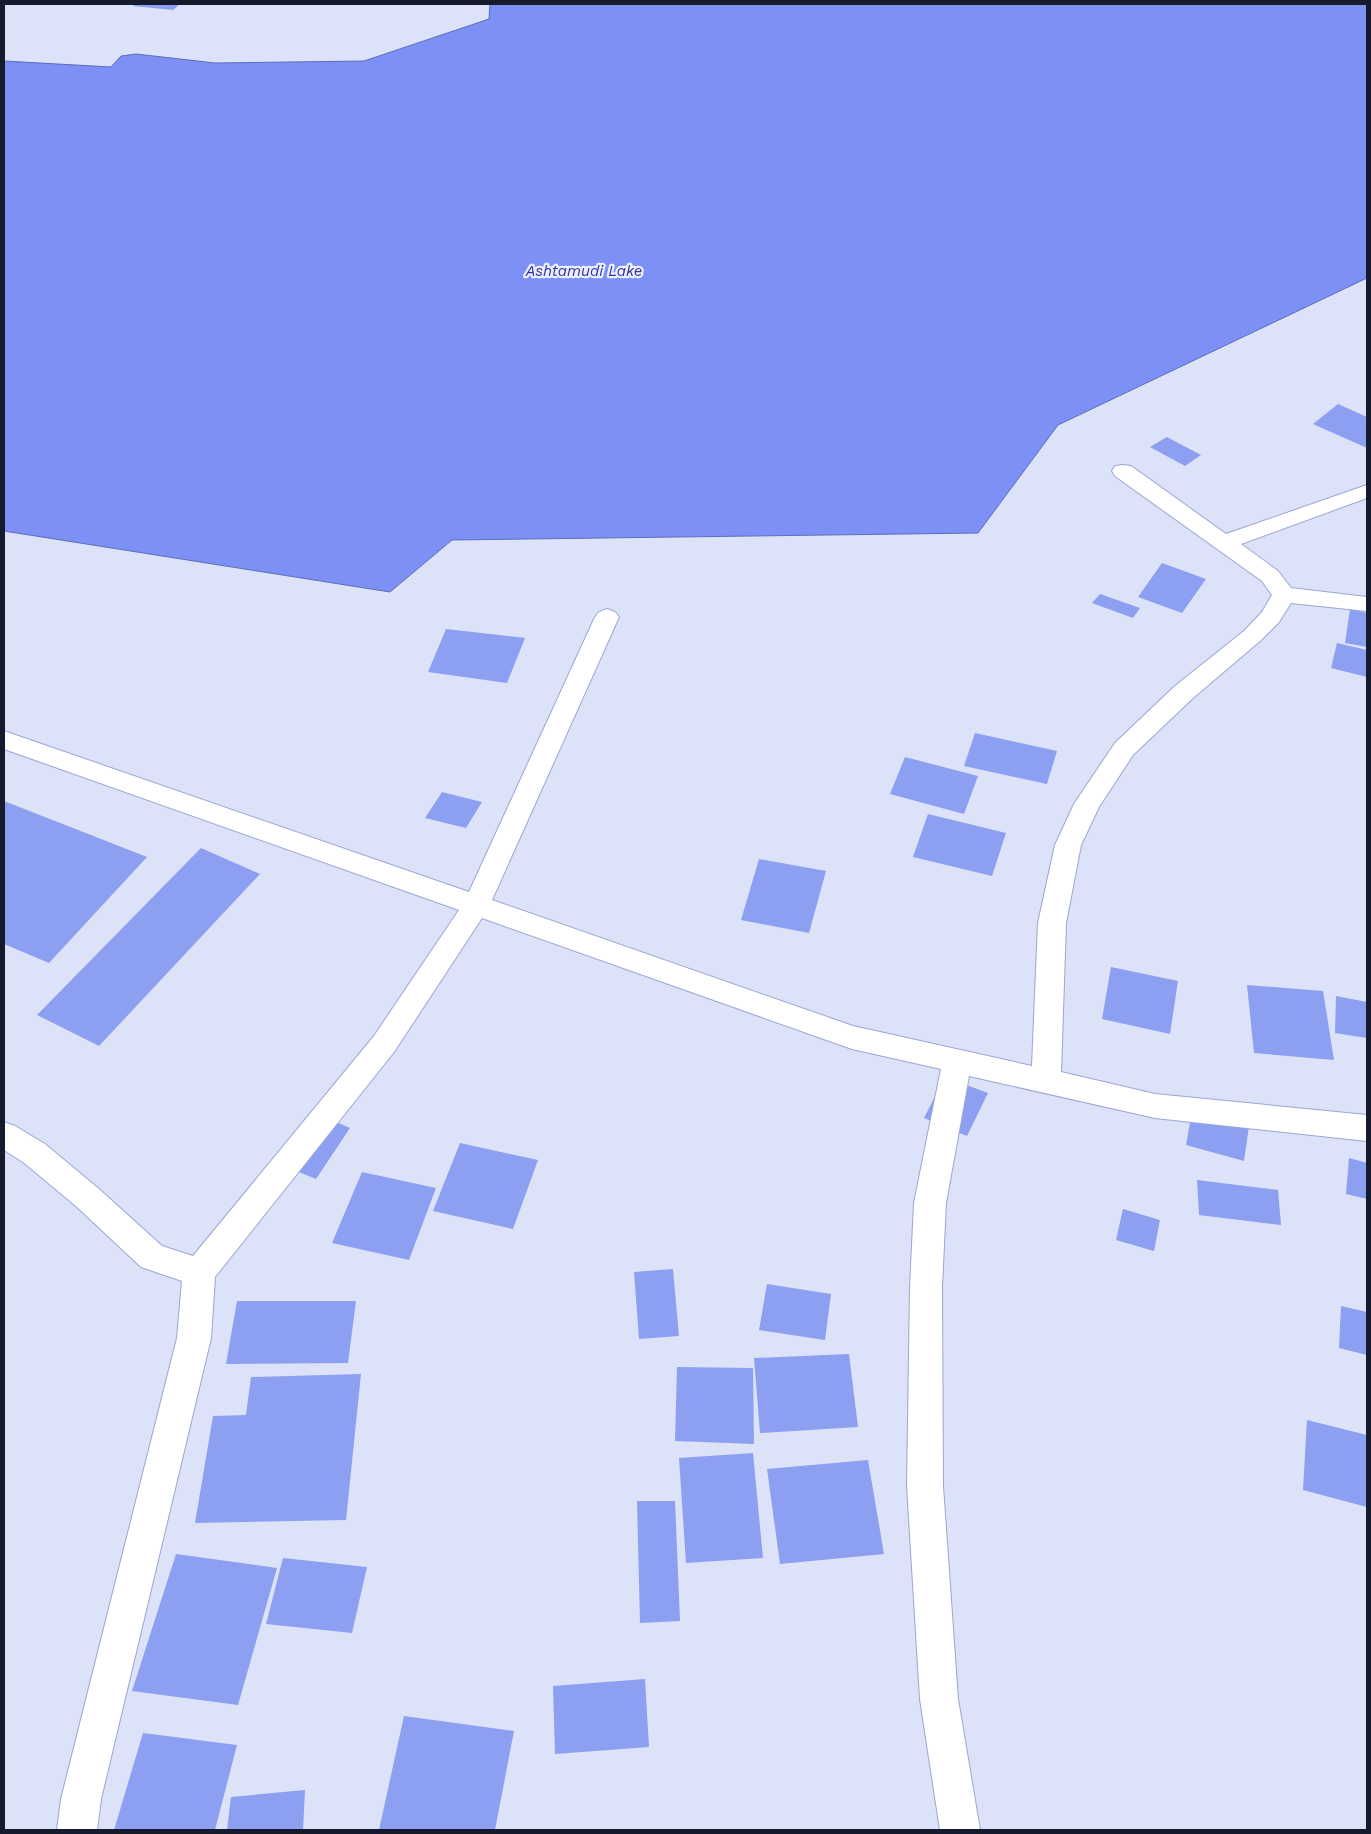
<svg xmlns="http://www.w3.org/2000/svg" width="1371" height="1834" font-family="'Work Sans',sans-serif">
<rect width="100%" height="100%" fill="#dce2f7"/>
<path fill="#7c90f5" stroke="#5d6db9" d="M490,4H1367V278L1058,425L978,533L452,540L390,592L4,531V61L111,67L121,56L136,54L215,63L364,61L489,19Z"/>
<path fill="#8d9ff1" d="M135,4H180L173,10L133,6Z
M1338,404L1367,417V448L1313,424Z
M1167,437L1201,455L1185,466L1150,447Z
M1162,563L1206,579L1182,613L1138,597Z
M1100,594L1140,608L1133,618L1092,603Z
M1350,609L1367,613V647L1345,643Z
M446,629L525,638L507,683L428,672Z
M1337,643L1367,650V677L1331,668Z
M975,733L1057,751L1047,784L964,766Z
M905,757L978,776L964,814L890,794Z
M442,792L482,802L466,828L425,818Z
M4,801L147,857L49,963L4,944Z
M928,814L1006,833L992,876L913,857Z
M201,848L260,874L99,1046L37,1015Z
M759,859L826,871L809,933L741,920Z
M1111,967L1178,981L1170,1034L1102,1019Z
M1247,985L1323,991L1334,1060L1254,1053Z
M1336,996L1367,1002V1038L1335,1033Z
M945,1077L988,1093L967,1136L924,1118Z
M1192,1111L1249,1126L1244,1161L1186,1145Z
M320,1115L350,1128L316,1179L284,1166Z
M460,1143L538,1160L513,1229L433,1211Z
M1349,1158L1367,1163V1199L1346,1194Z
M362,1172L436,1188L409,1260L332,1243Z
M1197,1180L1278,1190L1281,1225L1199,1215Z
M1123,1209L1160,1220L1154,1251L1116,1240Z
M673,1269L679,1336L639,1339L634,1272Z
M767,1284L831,1294L825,1340L759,1330Z
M237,1301H356L348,1363L226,1364Z
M1341,1306L1367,1312V1355L1339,1348Z
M849,1354L858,1427L760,1433L754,1358Z
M677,1367L753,1368L754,1444L675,1441Z
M361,1374L346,1520L195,1523L213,1416L246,1415L251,1377Z
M1307,1420L1367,1435V1507L1303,1490Z
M753,1453L763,1558L686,1563L679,1458Z
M868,1460L884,1554L780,1564L767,1469Z
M637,1501H675L680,1621L640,1623Z
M176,1554L277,1568L238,1705L132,1691Z
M283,1558L367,1567L352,1633L266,1624Z
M645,1679L649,1747L555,1754L553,1686Z
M404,1716L514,1731L495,1830H379Z
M143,1733L237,1745L215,1830H114Z
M305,1790L303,1830H227L231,1797Z"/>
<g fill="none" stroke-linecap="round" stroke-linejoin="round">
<defs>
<path id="minor" d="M1123,465L1131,466L1226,534L1367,485V498L1241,544L1278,571L1291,588L1367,597V611L1291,603L1279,622L1260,641L1193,698L1133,755L1099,807L1081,845L1066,923L1061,1072L1155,1094L1367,1115V1141L1155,1118L969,1076L946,1203L942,1287L943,1486L958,1699L980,1830H940L920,1699L907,1486L910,1287L914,1203L941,1069L852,1049L482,918L394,1052L215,1277L211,1338L101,1799L97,1830H57L61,1799L177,1338L182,1281L141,1267L77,1207L23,1162L4,1150V1122L15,1126L45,1144L99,1189L162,1246L193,1256L374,1036L459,910L4,749V731L469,892L595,617L599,612L607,609L615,612L619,617L492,900L853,1026L1032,1066L1038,923L1055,845L1074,804L1115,743L1175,686L1244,631L1262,612L1272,595L1262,581L1115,476L1112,471L1115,466Z"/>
</defs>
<use href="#minor" stroke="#99a6d8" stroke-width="2"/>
<use href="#minor" fill="#fff" fill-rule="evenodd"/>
</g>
<g text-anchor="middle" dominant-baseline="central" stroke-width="4.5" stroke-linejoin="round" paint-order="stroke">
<g font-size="15" font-style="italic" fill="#2e30a5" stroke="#edf0fb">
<text x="584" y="271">Ashtamudi Lake</text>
</g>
</g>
<rect width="1371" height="1834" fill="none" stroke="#161a2d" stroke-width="10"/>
</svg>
